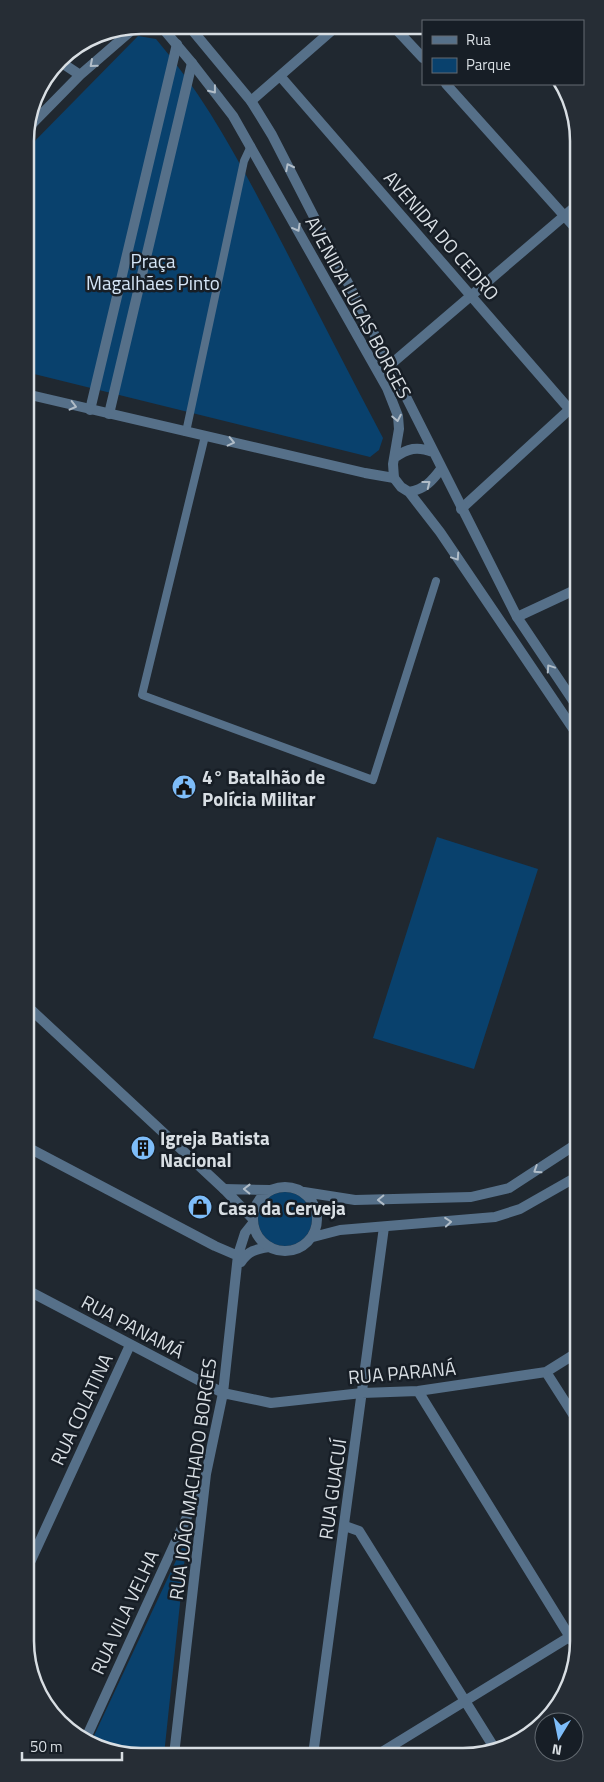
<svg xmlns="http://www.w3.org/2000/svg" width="604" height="1782" font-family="'Titillium Web',sans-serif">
<rect width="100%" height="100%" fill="#202830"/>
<path fill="#09416d" d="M138,36L156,39C209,101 246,174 283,245C316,309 349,374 383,438L379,450L370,457L26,372L25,151Z
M437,837L538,869L474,1069L373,1038Z
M258 1219a27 27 0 1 1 54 0a27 27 0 1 1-54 0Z
M187,1537L164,1755H119L92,1740Z"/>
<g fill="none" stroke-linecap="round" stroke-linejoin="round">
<path stroke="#567089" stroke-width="8" d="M186,432L244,161L251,146
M205,436L142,695L373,780L436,581"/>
<path stroke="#567089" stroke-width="10" d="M90,410L177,44
M109,414L192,63"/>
<path stroke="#567089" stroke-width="10" d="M394,27L423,58
M59,61L80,75
M280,76L577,418
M446,84L577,230
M251,101L337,26
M27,129L80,75L132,30L146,25
M390,365L577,205
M26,394L365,473L394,478
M461,509L570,409
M517,617L577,589
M26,1005L224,1189
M27,1147L215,1246L243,1258
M241,1262C248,1251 256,1249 269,1247
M27,1290L223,1393L271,1403L362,1393L418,1391L546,1372L578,1352
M546,1372L578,1422
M418,1391L578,1650
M345,1526L359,1531L495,1749
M27,1569L130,1345
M86,1738L202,1484
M174,1755L206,1474L223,1393L238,1255L245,1233L253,1223
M313,1755L384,1227
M377,1755L579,1631"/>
<path stroke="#567089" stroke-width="10" d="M160,25L192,63L233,116L387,388L398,416L399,429L393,464L394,478L401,487L409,492L440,532L578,736
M175,25L190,27
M188,25L251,101L272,135L390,365L517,617L578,708
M394,458C408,448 417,446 433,452
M409,492C425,489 432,481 441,469
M253 1219a32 32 0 1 1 64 0a32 32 0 1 1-64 0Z
M224,1189L270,1190
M224,1189L252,1218
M304,1192L355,1200L471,1197L509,1188L578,1143
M313,1237L340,1230L495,1217L520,1209L578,1176"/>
</g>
<defs><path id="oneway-chevron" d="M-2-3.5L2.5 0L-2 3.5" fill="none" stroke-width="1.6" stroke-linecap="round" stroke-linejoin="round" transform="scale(1.25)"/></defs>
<g stroke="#b1bdc8">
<use href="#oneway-chevron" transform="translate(93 64) rotate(139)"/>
<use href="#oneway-chevron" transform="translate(213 90) rotate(52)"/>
<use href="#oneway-chevron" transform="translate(289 167) rotate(-117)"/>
<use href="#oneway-chevron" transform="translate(297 228) rotate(61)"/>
<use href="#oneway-chevron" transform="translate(73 406) rotate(14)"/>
<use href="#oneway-chevron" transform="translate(397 418) rotate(79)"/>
<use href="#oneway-chevron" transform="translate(231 442) rotate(13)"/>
<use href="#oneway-chevron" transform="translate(427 484) rotate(-38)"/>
<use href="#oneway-chevron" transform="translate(456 557) rotate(56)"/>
<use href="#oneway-chevron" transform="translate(550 668) rotate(-124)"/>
<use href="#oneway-chevron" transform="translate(537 1170) rotate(147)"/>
<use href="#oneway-chevron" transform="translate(247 1189) rotate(-179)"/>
<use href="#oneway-chevron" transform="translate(381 1200) rotate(179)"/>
<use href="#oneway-chevron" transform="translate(448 1222) rotate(-5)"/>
</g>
<defs>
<symbol id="civic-disc" viewBox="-11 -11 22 22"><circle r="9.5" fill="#7ebdf9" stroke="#171e26"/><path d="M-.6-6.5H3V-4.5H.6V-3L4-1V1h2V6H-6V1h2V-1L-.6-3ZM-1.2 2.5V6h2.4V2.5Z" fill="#111"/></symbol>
<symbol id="building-disc" viewBox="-11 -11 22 22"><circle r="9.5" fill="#7ebdf9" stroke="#171e26"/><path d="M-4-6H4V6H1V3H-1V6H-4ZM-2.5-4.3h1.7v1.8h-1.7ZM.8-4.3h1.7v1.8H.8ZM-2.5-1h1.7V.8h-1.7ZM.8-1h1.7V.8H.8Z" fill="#111"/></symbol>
<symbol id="shop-disc" viewBox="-11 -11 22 22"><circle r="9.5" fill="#7ebdf9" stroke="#171e26"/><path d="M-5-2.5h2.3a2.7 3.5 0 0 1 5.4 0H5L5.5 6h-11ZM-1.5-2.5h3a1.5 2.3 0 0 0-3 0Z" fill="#111"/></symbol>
</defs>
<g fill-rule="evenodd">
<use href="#civic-disc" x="170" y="773" width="28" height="28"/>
<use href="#building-disc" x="129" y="1134" width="28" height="28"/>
<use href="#shop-disc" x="186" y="1193" width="28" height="28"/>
</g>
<g text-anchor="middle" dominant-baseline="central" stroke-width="5" stroke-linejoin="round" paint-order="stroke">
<g font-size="19" fill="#d8dee3" stroke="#171e26">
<text transform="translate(442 235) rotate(49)">AVENIDA DO CEDRO</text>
<text transform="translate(359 307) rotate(62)">AVENIDA LUCAS BORGES</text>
<text transform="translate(133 1326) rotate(28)">RUA PANAMÁ</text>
<text transform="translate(402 1372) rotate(-5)">RUA PARANÁ</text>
<text transform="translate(81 1409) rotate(-65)">RUA COLATINA</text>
<text transform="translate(192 1479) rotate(-82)">RUA JOÃO MACHADO BORGES</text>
<text transform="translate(332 1489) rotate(-82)">RUA GUACUÍ</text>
<text transform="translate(124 1612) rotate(-65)">RUA VILA VELHA</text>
</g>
<g font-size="19" fill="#d5e5f6" stroke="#171e26">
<text x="153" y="260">Praça<tspan x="153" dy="22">Magalhães Pinto</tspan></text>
</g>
<g font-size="19" font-weight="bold" fill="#d8dee3" stroke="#171e26" text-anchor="start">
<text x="202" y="776">4° Batalhão de<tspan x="202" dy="22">Polícia Militar</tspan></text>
<text x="160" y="1137">Igreja Batista<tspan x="160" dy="22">Nacional</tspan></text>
<text x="218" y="1207">Casa da Cerveja</text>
</g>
</g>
<path d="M0 0H604V1782H0ZM141 34H463A107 107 0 0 1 570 141V1641A107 107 0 0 1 463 1748H141A107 107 0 0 1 34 1641V141A107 107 0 0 1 141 34Z" fill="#262d35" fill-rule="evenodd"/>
<path fill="none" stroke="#d8dee3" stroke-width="2.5" d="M141 34H463A107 107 0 0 1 570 141V1641A107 107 0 0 1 463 1748H141A107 107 0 0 1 34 1641V141A107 107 0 0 1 141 34Z"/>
<rect x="422" y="20" width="162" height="65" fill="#171e26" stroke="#646b72"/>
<rect x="432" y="36" width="25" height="8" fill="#567089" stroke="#646b72"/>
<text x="466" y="45" font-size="15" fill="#d8dee3">Rua</text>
<rect x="432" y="58" width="25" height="15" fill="#09416d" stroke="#646b72"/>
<text x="466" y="70" font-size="15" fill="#d8dee3">Parque</text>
<g transform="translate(559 1737) rotate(190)"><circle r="24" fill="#171e26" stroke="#646b72"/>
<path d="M0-4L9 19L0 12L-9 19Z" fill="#7ebdf9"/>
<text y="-8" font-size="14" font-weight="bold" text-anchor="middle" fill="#d8dee3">N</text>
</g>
<path d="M22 1752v8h100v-8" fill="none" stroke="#d8dee3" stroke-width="2.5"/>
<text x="30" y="1752" font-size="15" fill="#d8dee3" stroke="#171e26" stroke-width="4" paint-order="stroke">50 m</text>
</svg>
